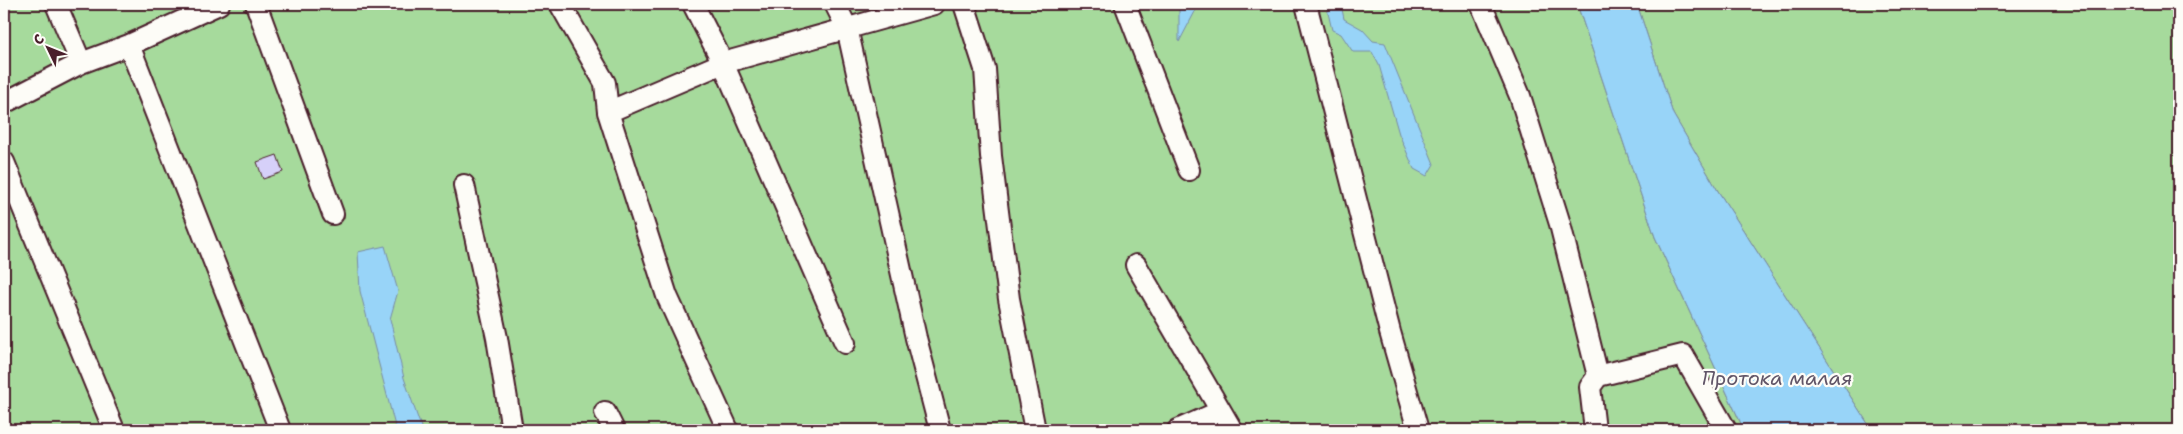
<svg xmlns="http://www.w3.org/2000/svg" width="2183" height="434" font-family="'Shantell Sans',sans-serif">
<rect width="100%" height="100%" fill="#f1eff8"/>
<filter id="ink" filterUnits="userSpaceOnUse"><feTurbulence type="fractalNoise" baseFrequency=".02" numOctaves="2"/><feDisplacementMap in="SourceGraphic" scale="10" xChannelSelector="R" yChannelSelector="G"/><feConvolveMatrix kernelMatrix="1 2 1 2 8 2 1 2 1" color-interpolation-filters="sRGB"/></filter>
<g filter="url(#ink)">
<path fill="#a6da9c" stroke="#787c64" d="M4,4H1577L1655,237L1744,430H4Z
M1637,4H2179V430H1872L1718,191L1673,114Z"/>
<path fill="#98d4f8" stroke="#798ca6" d="M1179,4H1199L1179,42Z
M1326,4H1341L1344,19L1362,29L1373,41L1385,43L1434,164L1427,176L1414,169L1399,134L1379,65L1372,52H1353L1341,34L1332,30Z
M1577,4H1637L1673,114L1718,191L1872,430H1744L1655,237Z
M385,246L398,291L390,319L404,378L422,430H396L360,291L358,252Z"/>
<path fill="#d6d0f9" stroke="#4a1f2b" d="M277,155L283,172L263,179L257,162Z"/>
<g fill="none" stroke-linecap="round" stroke-linejoin="round">
<defs>
<path id="minor" d="M56,4L81,63
M256,4L333,214
M560,4L605,83L608,112L667,296L728,430
M693,4L723,63L845,343
M835,4L847,28L916,338L940,430
M964,4L985,69L991,156L1009,299L1035,430
M1125,4L1189,170
M1306,4L1390,332L1418,430
M1481,4L1520,96L1560,224L1598,376L1590,387L1595,430
M129,45L280,430
M4,103L81,63L129,45L219,4
M608,112L723,63L934,4
M4,162L114,430
M464,185L497,338L512,430
M1136,265L1232,430
M1598,376L1683,355L1726,430
M605,412L614,430
M1178,430L1221,411"/>
</defs>
<use href="#minor" stroke="#4a1f2b" stroke-width="24"/>
<use href="#minor" stroke="#fdfcf7" stroke-width="20"/>
</g>
</g>
<g text-anchor="middle" dominant-baseline="central" stroke-width="4.5" stroke-linejoin="round" paint-order="stroke">
<g font-size="20" font-style="italic" fill="#615568" stroke="#fdfcf7">
<text x="1777" y="378">Протока малая</text>
</g>
</g>
<rect width="2183" height="434" fill="none" stroke="#fdfcf7" stroke-width="20"/>
<rect x="10" y="10" width="2163" height="414" fill="none" stroke="#4a1f2b" stroke-width="2" filter="url(#ink)"/>
<g transform="translate(48 48) rotate(313)" stroke="#fdfcf7" stroke-width="4" paint-order="stroke">
<path d="M0-4L9 19L0 12L-9 19Z" fill="#4a1f2b"/>
<text y="-8" font-size="14" font-weight="bold" text-anchor="middle" fill="#4a1f2b">С</text>
</g>
</svg>
